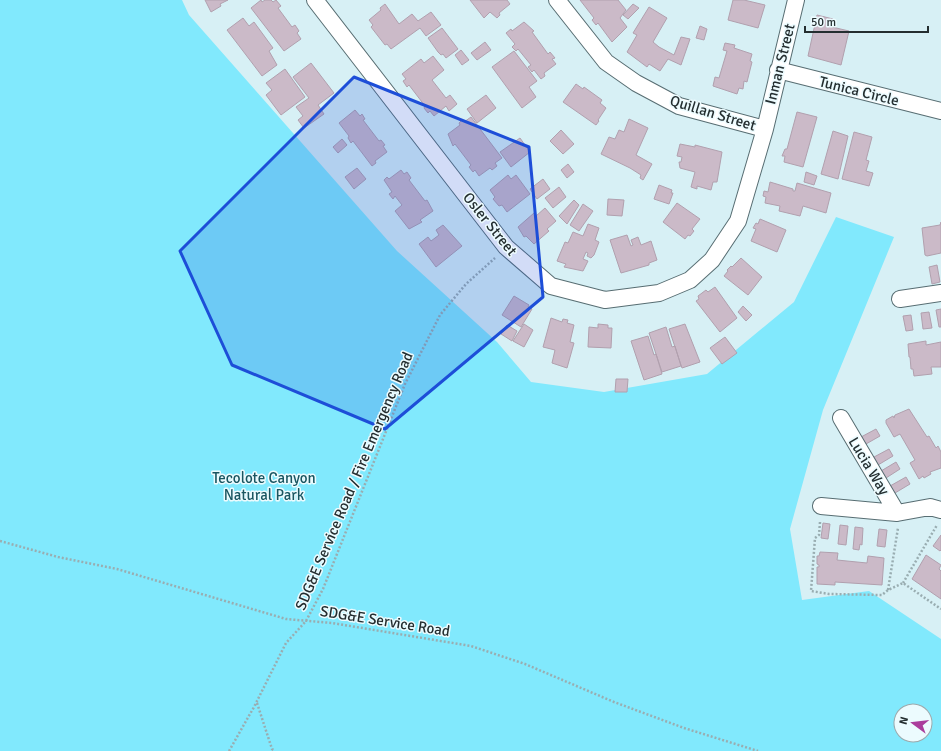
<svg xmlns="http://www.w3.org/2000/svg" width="941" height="751" font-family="Signika,sans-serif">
<rect width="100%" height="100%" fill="#d7f0f5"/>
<path fill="#81e9fd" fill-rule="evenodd" d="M0,0H182L189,15L397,251L497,342L531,382L604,392L707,374L794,302L836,217L894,237L823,410L790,529L802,600L869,591L941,639V751H0ZM901,711H925V735H901Z"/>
<path fill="#cbbac8" stroke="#b1a0ae" d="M205,0H228L220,4L221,6L211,12Z
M261,0L262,2L265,0H271L273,2L276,0L281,6L278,8L292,27L295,25L299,31L297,33L301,39L284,51L251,8Z
M470,0H507L510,4L499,13L500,15L497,18L490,12L484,18Z
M580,0H618L626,10L620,18L627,27L612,42L598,23L596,25L592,20L594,18Z
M733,0H744L765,5L758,28L728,20Z
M385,4L399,24L412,14L418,21L431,12L441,25L426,36L420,28L391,49L387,44L385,45L371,27L373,25L369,20L381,10L380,8Z
M633,4L639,8L628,19L623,15Z
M649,7L667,18L653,42L659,47L674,55L681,37L690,39L681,65L668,59L660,71L649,64L647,67L627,52L637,35L633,33Z
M817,15L833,19L832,27L849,31L841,65L808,56Z
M243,18L249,26L254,22L273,48L269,51L277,65L262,76L227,30Z
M524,22L534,31L532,32L548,54L550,52L555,58L552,59L556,64L544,73L545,76L541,79L534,70L532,72L528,67L531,65L518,49L516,51L512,47L515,44L506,33L511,29L512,31Z
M700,26L707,29L704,40L696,38Z
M442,28L458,49L446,58L443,54L441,55L438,52L428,38Z
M485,42L491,50L477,60L471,53Z
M725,43L735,45L734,48L752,54L750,61L752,62L747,82L744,81L743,89L739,88L737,94L713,86L715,77L719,78L727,51L723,50Z
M461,50L469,60L462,65L455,55Z
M514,51L537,81L529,87L536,97L522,108L492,67Z
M433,56L444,70L432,80L446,98L450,95L457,104L449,111L446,106L434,116L430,111L428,113L424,108L425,106L409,85L407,87L403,81L406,79L402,74L421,59L424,63Z
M311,63L334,93L318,105L324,114L304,128L298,120L303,116L296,107L309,98L293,77Z
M285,69L305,97L281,115L266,95L272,90L266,83Z
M576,84L583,89L584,87L602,100L600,103L606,108L598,120L599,121L596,125L563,102Z
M486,95L496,108L477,123L467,109Z
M355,110L360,116L362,114L365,119L363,120L379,141L381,140L385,145L383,146L387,152L375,161L376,163L372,166L353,141L351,143L348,138L349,136L339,123Z
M797,112L817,117L803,167L784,162L785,156H782L785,149H787Z
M471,117L502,158L495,163L497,166L492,170L490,168L479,176L475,170L473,172L469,167L471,165L455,144L453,146L448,134L460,125L459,123L462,120L464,122Z
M629,119L648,128L636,155L652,164L643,180L640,178L641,175L630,168L601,154L609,137L615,139L619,130L624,132Z
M561,130L574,144L563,154L550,141Z
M833,131L848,136L838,179L821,174Z
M854,132L872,137L866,160L869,161L866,171L873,173L869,186L842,179Z
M520,138L530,152L511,167L500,152Z
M342,139L347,145L338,153L333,147Z
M680,144L695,147V145L722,152L717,182H713L711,190L697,186V189L691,187L695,172L680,168L679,162H681L682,157L677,156Z
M568,164L574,172L567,178L561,170Z
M357,168L366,179L354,189L345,177Z
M401,170L404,174L407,172L411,178L409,180L425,201L427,200L433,211L420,220L422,222L409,229L395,211L402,205L395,196L393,199L389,194L392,192L384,180L387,177L389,179Z
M806,172L817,176L814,185L804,182Z
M508,175L511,179L516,175L530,194L507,212L502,205L499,206L493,199L495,197L490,190Z
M543,179L550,189L537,199L530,189Z
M770,182L793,189V191H795L797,183L831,193L826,213L803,206L800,216L779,211L780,206L765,203L766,197L763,196L764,191L768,192Z
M659,185L672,190L671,193H673L669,204L654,199Z
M559,187L566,197L553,208L545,198Z
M608,199L624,200L622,216L607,215Z
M574,200L579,205L567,224L559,216Z
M677,203L700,219L692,229L694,231L690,236L688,235L685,239L663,222Z
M583,204L593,211L579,231L570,225Z
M545,208L556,221L547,229L549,231L534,244L526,236L524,237L518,227L534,213L536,216Z
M760,219L786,230L777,252L751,241L756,229L753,228L756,223L758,224Z
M941,222V253L927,256L925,255L922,228L940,225Z
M588,224L599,228L595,240L599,242L594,255L591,258L587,256L588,253L586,252L583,259L588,261L583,271L564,267L566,264L557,261L565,242L568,243L573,232L583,236Z
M443,225L462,246L436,267L419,244L428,237L431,241L439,235L436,230Z
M627,235L631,246L633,245L631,240L638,237L641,245L651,241L657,260L649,263V265L621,273L610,240Z
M741,258L762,277L748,295L724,276L728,271L727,270L731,266L732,267Z
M937,265L940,282L932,284L929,267Z
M715,287L737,318L720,332L696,301L699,299L698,296L706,290L708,292Z
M514,296L529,305L528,307L532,309L521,327L502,315Z
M743,306L752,315L746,321L738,312Z
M941,309V327H939L936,310Z
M929,312L932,328L923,329L921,313Z
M911,315L913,330L906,331L903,316Z
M551,318L562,322L563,319L568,320L567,323L574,325L570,342L574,343L567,368L552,363L555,350L543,347Z
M524,324L533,330L524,347L513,341Z
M598,324L608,325V328H612L611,348L588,347L589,327L598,328Z
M685,324L700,362L682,368L669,329Z
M507,325L517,331L512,341L501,334Z
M666,327L672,347L675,346L681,366L662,372L649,333Z
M648,336L654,355L656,354L662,374L644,380L631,341Z
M725,337L737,353L722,364L710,348Z
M926,341V345L941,342V367H931L932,374L914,376L913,369H911L910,357H909L908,344Z
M616,379H628L627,392H615Z
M909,409L927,437L929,436L936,448L938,446L941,452V468L930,472L931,474L924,478L923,476L919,479L910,463L915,460L900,434L894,437L886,423V420L893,416L894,418L895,415Z
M876,429L880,436L866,444L861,437Z
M889,449L893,456L878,465L874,457Z
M896,462L900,469L886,478L881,471Z
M906,477L910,484L895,493L890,486Z
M823,523L830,524L828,539L821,538Z
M840,525L848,526L846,545L838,544Z
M855,527L863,528L862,545L860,544L859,550L853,549Z
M879,529L887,530L885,547L877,546Z
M941,535V550L940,551L933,546Z
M820,552L838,553L837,560L867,563L868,556L884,558L882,585L835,582V585L817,584V567H819V565L817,564V556H819Z
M926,555L941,565L939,569L941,571V599L912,579Z"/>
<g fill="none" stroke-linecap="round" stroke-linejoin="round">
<defs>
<path id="street" d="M315,0L506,247L551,286L605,300L659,293L690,280L712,260L738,221L765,129L796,0
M557,0L606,62L636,83L679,106L765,129
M778,70L941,111
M900,299L941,293
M841,418L897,513
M821,506L897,513L930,507L941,510"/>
</defs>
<use href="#street" stroke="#576d72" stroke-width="18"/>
<path stroke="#99adb1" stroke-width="2.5" stroke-dasharray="2 2" stroke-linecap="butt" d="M820,522L819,535L815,538L811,591L829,594L882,595L888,590L903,583L941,609
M0,541L58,557L117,569L286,619L332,623L471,646L525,664L614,702L684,728L758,751
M903,583L937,525
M888,590L898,528
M257,703L272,749L275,751
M229,751L254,707L286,643L306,621L323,589L405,384L440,315L466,284L495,258"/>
<use href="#street" stroke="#fff" stroke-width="16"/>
</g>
<path fill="#1d4ed8" fill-opacity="0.2" stroke="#1d4ed8" stroke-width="3" stroke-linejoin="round" d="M354,77L529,147L543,297L385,429L232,365L180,251Z"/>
<g text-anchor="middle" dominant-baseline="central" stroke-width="3" stroke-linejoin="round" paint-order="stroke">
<g font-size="15" fill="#242e30" stroke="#ecfbfe">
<text transform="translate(780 64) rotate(-76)">Inman Street</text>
<text transform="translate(859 91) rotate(14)">Tunica Circle</text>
<text transform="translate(713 113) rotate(17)">Quillan Street</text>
<text transform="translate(490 224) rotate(51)">Osler Street</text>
<text transform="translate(869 466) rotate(59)">Lucia Way</text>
<text transform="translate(354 481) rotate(-67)">SDG&amp;E Service Road / Fire Emergency Road</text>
<text transform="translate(385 621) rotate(9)">SDG&amp;E Service Road</text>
</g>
<g font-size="15" fill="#195661" stroke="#ecfbfe">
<text x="264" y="478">Tecolote Canyon<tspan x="264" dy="17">Natural Park</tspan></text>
</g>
</g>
<g transform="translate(913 723) rotate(285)"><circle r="19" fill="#ecfbfe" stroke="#9ca9ac"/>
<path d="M0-3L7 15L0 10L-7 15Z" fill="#aa3d9c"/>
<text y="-6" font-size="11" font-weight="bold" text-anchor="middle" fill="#242e30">N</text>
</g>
<path d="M805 26v6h123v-6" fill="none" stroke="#242e30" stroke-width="2"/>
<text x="811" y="26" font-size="12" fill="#242e30" stroke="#ecfbfe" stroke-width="3" paint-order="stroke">50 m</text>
</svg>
